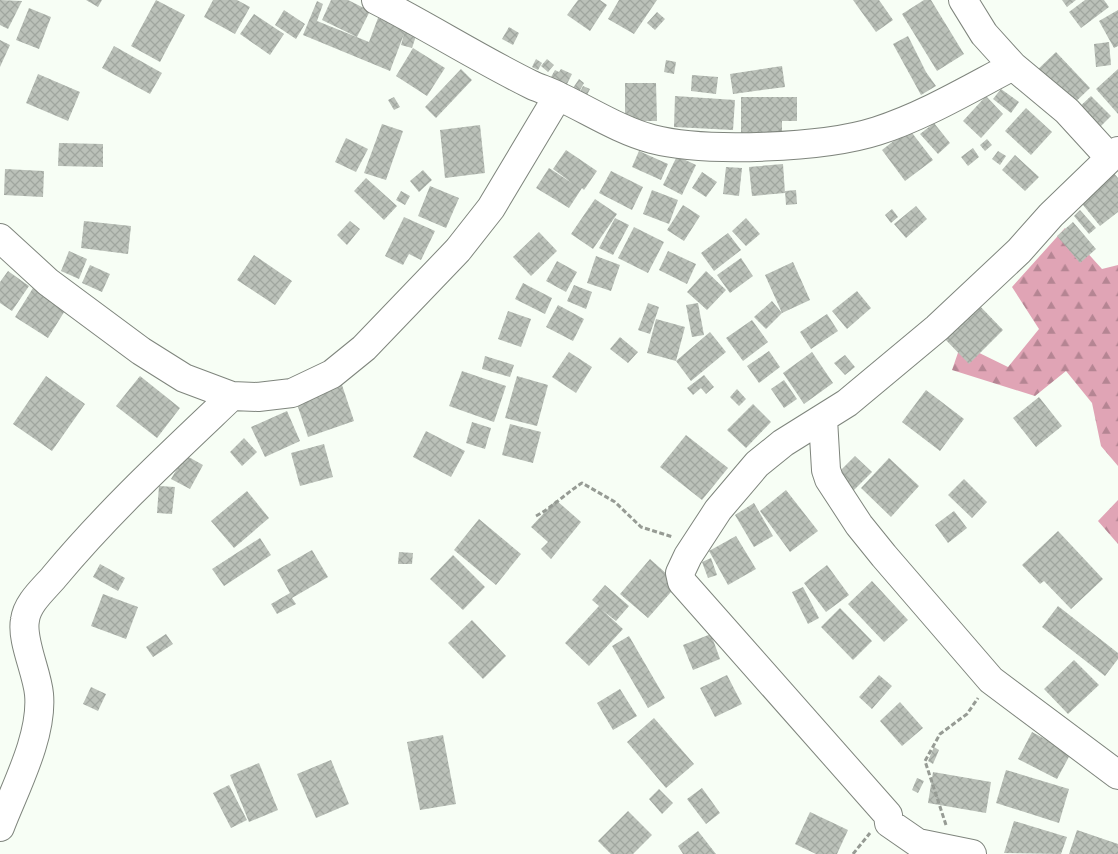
<svg xmlns="http://www.w3.org/2000/svg" width="1118" height="854" font-family="'Space Grotesk',sans-serif">
<defs>
<pattern id="forest-firs" width="22" height="20" patternUnits="userSpaceOnUse" patternTransform="scale(1.25)"><rect width="22" height="20" fill="#e0a4b5"/><path d="M5 1l3.5 6h-7zM16 11l3.5 6h-7z" fill="#b58593"/></pattern>
<pattern id="building-cross-hatch" width="8" height="8" patternUnits="userSpaceOnUse" patternTransform="scale(1.25)"><rect width="8" height="8" fill="#bbc1b9"/><path d="M0 0l8 8M0 8l8-8" fill="none" stroke="#a0a69f"/></pattern>
</defs>
<rect width="100%" height="100%" fill="#f7fef5"/>
<path fill="url(#forest-firs)" d="M1065,228L1102,269L1118,265V466L1101,446L1092,403L1066,371L1035,396L952,370L961,344L1008,367L1039,329L1012,287Z
M1118,500V544L1098,521Z"/>
<path fill="url(#building-cross-hatch)" d="M0,0L22,1L8,29L0,25Z
M86,0H102L98,7Z
M156,0L185,15L160,62L131,46Z
M213,0H237L250,7L235,34L204,17Z
M331,0H348L370,11L357,37L322,20Z
M578,0H600L607,5L590,31L567,15Z
M619,0H657L634,34L608,19Z
M853,0H879L893,20L876,32Z
M924,0H931L964,54L937,71L902,14Z
M1062,0H1076L1067,7Z
M1085,0H1104L1109,7L1081,28L1069,12Z
M317,1L323,4L317,21L369,42L378,18L417,33L412,48L401,45L404,34L390,71L303,35Z
M29,8L51,17L39,49L16,40Z
M284,10L305,24L296,39L275,25Z
M1118,10V46L1114,48L1099,21Z
M657,12L665,19L655,30L647,23Z
M254,14L284,34L270,55L240,34Z
M509,27L519,33L513,45L502,39Z
M908,36L926,72L936,86L921,95L893,44Z
M0,40L10,45L0,67Z
M1109,42L1111,65L1096,67L1094,44Z
M114,46L162,73L150,94L102,68Z
M413,48L445,68L427,96L396,76Z
M1056,52L1090,88L1068,109L1034,73Z
M536,59L542,63L538,70L532,67Z
M547,59L554,65L548,72L541,66Z
M666,60L676,62L674,74L664,72Z
M782,66L785,87L733,94L730,74Z
M461,69L472,80L436,118L425,107Z
M561,69L572,74L565,88L551,77L555,70L559,72Z
M1118,69V114L1096,89Z
M38,74L80,92L68,121L26,103Z
M692,75L718,77L716,94L691,91Z
M579,79L584,83L579,92L573,88Z
M625,83H656L657,121H625Z
M583,86L590,89L586,97L579,94Z
M1001,89L1019,102L1011,113L993,99Z
M675,96L735,100L733,130L674,127Z
M986,96L1003,114L981,138L963,121Z
M1091,96L1111,116L1095,132L1075,111Z
M394,97L400,107L394,110L388,100Z
M741,97H797V121H782V132L741,133Z
M1026,108L1052,132L1031,155L1005,131Z
M934,123L950,143L938,154L920,134Z
M382,124L403,131L386,180L364,173Z
M480,125L485,173L445,178L440,130Z
M909,129L933,160L905,181L882,150Z
M346,138L368,149L356,172L335,162Z
M987,139L992,145L985,151L980,145Z
M59,143L103,144V167L58,166Z
M973,148L979,157L968,166L961,157Z
M566,150L597,171L584,190L582,188L569,208L536,188L549,168L572,183L553,169Z
M639,151L668,164L661,180L632,167Z
M998,151L1006,156L1000,165L992,159Z
M1015,155L1039,177L1025,191L1002,170Z
M677,156L696,165L682,195L663,185Z
M783,164L785,193L752,196L749,167Z
M726,167L742,168L739,196L723,194Z
M5,169L44,171L43,197L4,195Z
M423,170L432,180L419,192L410,181Z
M611,171L643,187L632,210L599,193Z
M702,172L717,182L706,197L692,188Z
M1113,172L1118,178V212L1100,226L1079,200Z
M366,178L397,206L384,220L354,191Z
M430,186L459,198L446,228L418,216Z
M652,190L678,200L669,224L643,214Z
M796,190L797,204L786,205L785,191Z
M401,191L410,196L405,205L396,200Z
M595,199L617,214L593,249L571,234Z
M683,205L700,216L684,241L667,230Z
M916,206L927,219L906,238L894,224Z
M892,209L898,217L891,223L885,215Z
M1080,210L1096,228L1089,234L1074,216Z
M404,217L435,231L421,260L409,254L403,265L385,256Z
M615,218L629,225L613,255L599,248Z
M746,218L760,234L746,246L732,231Z
M84,221L131,226L128,254L81,248Z
M350,221L360,229L347,245L337,235Z
M1073,222L1096,249L1080,263L1057,236Z
M634,227L664,242L648,273L618,258Z
M539,232L557,251L531,276L513,257Z
M728,233L741,250L714,271L701,253Z
M69,251L87,259L79,279L61,271Z
M668,251L696,264L687,284L659,270Z
M254,255L292,281L275,305L237,280Z
M596,256L620,265L611,291L587,283Z
M741,258L753,276L730,293L717,275Z
M557,261L577,272L566,292L546,281Z
M793,262L810,300L782,313L765,275Z
M90,265L110,274L102,292L82,283Z
M8,271L29,286L12,311L0,303V282Z
M706,271L726,290L707,310L687,292Z
M523,283L552,298L545,314L515,299Z
M574,285L592,292L586,309L567,301Z
M33,288L66,309L48,338L15,317Z
M857,291L871,308L847,329L832,311Z
M772,301L782,313L766,329L754,317Z
M648,303L659,307L650,334L638,330Z
M698,303L704,335L692,337L686,305Z
M977,303L1003,330L969,364L943,337Z
M558,305L584,319L573,341L546,327Z
M508,311L531,319L521,347L498,339Z
M827,314L838,331L811,349L800,332Z
M656,319L685,327L676,361L710,332L726,352L691,381L676,361L647,353Z
M752,320L768,342L743,361L726,338Z
M620,337L638,352L628,363L610,349Z
M769,351L780,367L759,383L747,366Z
M569,352L592,367L576,393L552,377Z
M812,352L833,383L804,404L783,373Z
M845,355L855,367L845,375L834,363Z
M485,356L514,365L510,377L482,369Z
M462,371L506,386L494,422L449,406Z
M704,375L714,387L706,394L701,388L693,395L687,388Z
M46,376L85,404L52,451L13,424Z
M140,376L180,408L157,438L116,406Z
M517,376L548,385L537,426L505,418Z
M784,380L797,399L784,408L771,389Z
M341,382L354,421L308,437L295,398Z
M737,389L746,399L739,406L730,397Z
M926,390L964,419L940,451L902,422Z
M1039,397L1062,426L1036,447L1013,418Z
M753,404L771,422L746,448L727,430Z
M287,411L300,441L265,457L251,427Z
M472,422L491,428L485,449L466,443Z
M510,424L541,432L533,463L502,455Z
M426,431L465,451L451,477L413,457Z
M686,435L728,468L702,500L660,467Z
M244,438L257,452L242,466L230,452Z
M324,444L333,477L300,486L291,453Z
M185,455L203,465L190,489L171,479Z
M855,456L872,472L853,491L836,475Z
M889,458L919,486L891,517L861,488Z
M964,479L987,502L972,518L948,495Z
M159,486L175,487L172,514L157,513Z
M786,490L818,531L790,552L760,511Z
M247,491L269,518L234,548L211,521Z
M556,500L581,522L551,559L541,549L548,542L531,527Z
M754,503L773,536L754,547L735,515Z
M954,511L967,528L948,543L935,525Z
M479,519L521,554L496,585L454,550Z
M1058,531L1103,579L1071,609L1044,581L1040,584L1022,565Z
M736,536L756,569L728,585L709,551Z
M260,538L271,555L224,586L212,569Z
M312,550L328,577L292,598L296,604L277,614L271,604L290,593L277,570Z
M399,552L413,553L412,564H398Z
M453,555L485,587L463,610L430,579Z
M711,558L717,575L708,578L702,562Z
M650,559L678,584L648,618L620,594Z
M100,564L125,578L118,591L93,577Z
M827,565L849,595L826,612L804,583Z
M872,581L908,620L884,642L848,604Z
M605,585L629,606L616,621L602,610L623,629L589,666L565,643L599,606L592,600Z
M803,587L819,618L808,624L792,592Z
M103,594L138,607L126,639L91,626Z
M1058,606L1118,653V659L1105,676L1042,627Z
M840,608L872,641L853,660L821,627Z
M472,620L506,656L483,679L448,643Z
M166,634L173,644L153,657L146,647Z
M711,634L720,659L693,670L683,645Z
M629,636L665,698L648,708L612,646Z
M1074,660L1099,685L1068,714L1044,689Z
M727,675L742,704L715,717L700,688Z
M879,675L892,686L872,709L859,697Z
M91,687L106,694L98,711L83,704Z
M620,689L637,716L613,730L597,703Z
M900,702L923,728L902,746L880,721Z
M654,718L694,764L666,788L627,742Z
M1032,732L1071,753L1057,779L1018,759Z
M443,735L456,804L420,810L407,742Z
M934,747L939,750L933,764L928,761Z
M331,760L349,804L316,818L297,774Z
M259,763L278,810L249,822L230,775Z
M1006,770L1069,789L1059,823L996,803Z
M933,772L991,782L986,813L928,803Z
M917,778L924,781L918,793L912,790Z
M229,785L247,820L231,828L213,793Z
M702,788L720,813L706,824L687,799Z
M659,789L673,803L662,814L649,799Z
M628,811L652,835L633,854H611L598,841Z
M810,812L848,830L837,854H816L795,844Z
M1014,821L1067,837L1061,854L1004,853Z
M1077,830L1118,844V854H1069Z
M698,831L716,854H683L678,846Z"/>
<g fill="none" stroke-linecap="round" stroke-linejoin="round">
<defs>
<path id="minor" d="M376,0C429,27 479,59 532,85C541,89 551,92 560,97C590,111 619,130 652,139C706,153 824,148 877,131C924,116 969,89 1013,66L1067,111L1110,158L1118,151
M963,0L984,34L1013,66
M0,238L48,282L141,351L184,378L232,396L258,397L292,393L332,374L364,348L458,250L491,208L558,96
M823,419L826,470L829,479L859,525L884,556L991,680L1118,775
M0,827C15,788 43,736 39,694C37,672 21,640 25,620C27,603 44,589 54,577C109,511 171,454 232,396
M972,854L918,843L889,823L888,815L682,582L680,573L688,556L718,510L757,464L783,443L847,403L937,328L1019,251L1051,215L1110,158"/>
</defs>
<use href="#minor" stroke="#7f857d" stroke-width="30"/>
<path stroke="#969b94" stroke-width="3" stroke-dasharray="5 2.5" stroke-linecap="butt" d="M536,516C553,507 566,493 582,483L615,502L641,527L673,537
M946,825L925,761L940,734L967,714L978,698
M853,854L870,833"/>
<use href="#minor" stroke="#fff" stroke-width="28"/>
</g>
</svg>
